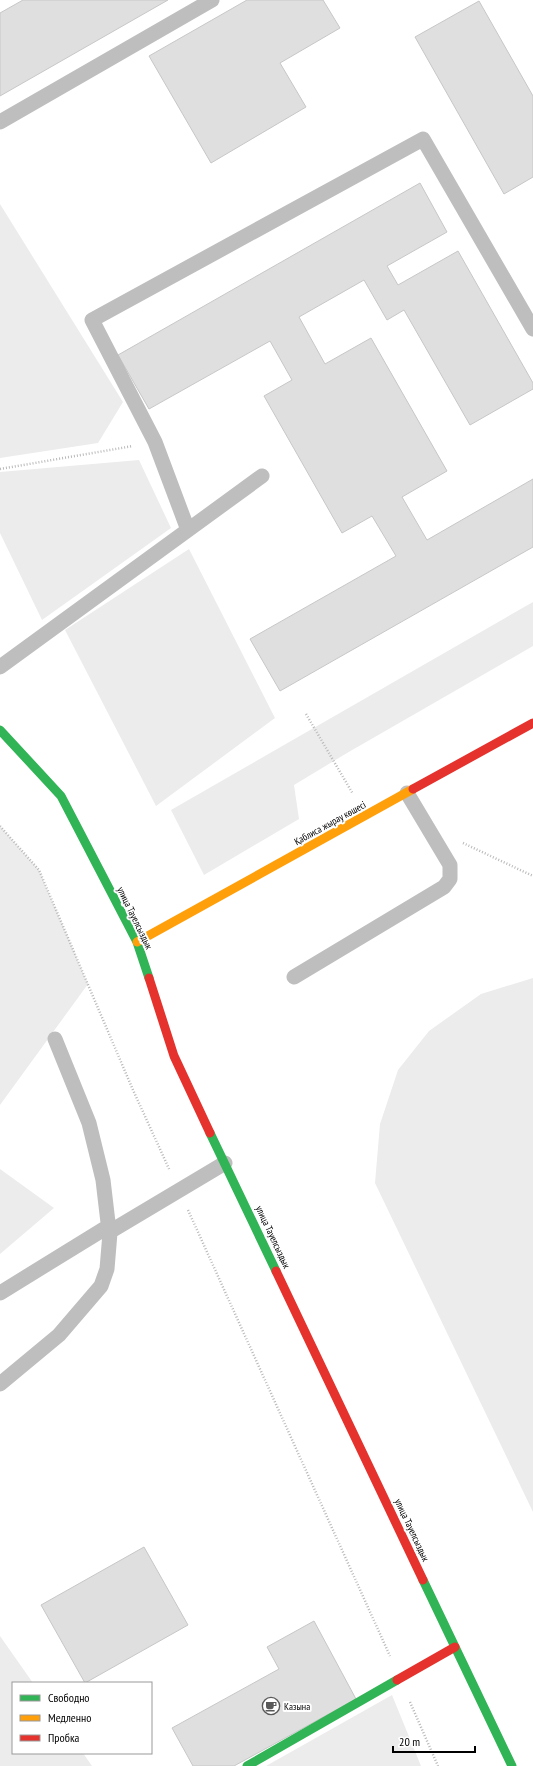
<svg xmlns="http://www.w3.org/2000/svg" width="533" height="1766" font-family="'PT Sans Narrow',sans-serif">
<rect width="100%" height="100%" fill="#fff"/>
<path fill="#ececec" d="M0,204L123,402L98,443L0,458Z
M139,460L171,528L42,620L0,533V472Z
M189,549L275,718L156,806L65,630Z
M533,602V646L347,753L294,785L299,819L204,875L171,810Z
M0,826L39,870L88,984L0,1105Z
M533,978V1512L375,1183L380,1124L398,1070L429,1031L481,994Z
M0,1169L54,1208L0,1254Z
M0,1636L33,1683H13V1753H83L92,1766H0Z
M392,1695L421,1766H266Z"/>
<path fill="#dfdfdf" stroke="#c7c7c7" d="M23,0H168L0,96V13Z
M247,0H323L340,28L280,63L306,107L211,163L149,56Z
M479,1L533,96V177L504,194L415,37Z
M420,183L447,232L387,266L398,285L458,251L533,383V389L470,425L404,310L387,320L364,280L299,317L325,364L371,338L447,471L402,497L427,540L533,479V547L280,691L250,639L396,556L372,516L342,533L264,396L292,380L270,341L149,409L118,355Z
M144,1547L188,1625L85,1683L41,1605Z
M314,1621L356,1699L234,1766H193L172,1728L279,1669L267,1647Z"/>
<g fill="none" stroke-linecap="round" stroke-linejoin="round">
<path stroke="#b9b9b9" stroke-width="2.5" stroke-dasharray="1 2" stroke-linecap="butt" d="M0,469L133,446
M306,714L353,794
M0,826L39,870L133,1090L170,1171
M463,843L533,876
M188,1210L390,1656
M410,1702L438,1766"/>
<path stroke="#bebebe" stroke-width="15" d="M0,122L212,0
M188,530L155,442L92,320L423,139L533,329
M0,667L262,476
M294,977L444,887L450,879V865L407,793
M55,1039L89,1123L103,1180L109,1231H111L225,1163
M0,1293L104,1229L109,1231L110,1233L107,1269L101,1286L59,1335L0,1384"/>
<path stroke="#30b455" stroke-width="9" d="M0,730L61,796L137,942L149,978
M210,1133L276,1271
M423,1580L512,1766
M247,1766L397,1680"/>
<path stroke="#ff9f0a" stroke-width="9" d="M137,942L413,789"/>
<path stroke="#e5322d" stroke-width="9" d="M413,789L533,723
M149,978L174,1056L210,1133
M276,1271L423,1580
M397,1680L455,1647"/>
</g>
<defs>
<symbol id="cafe-ring" viewBox="-11 -11 22 22"><circle r="9.5" fill="#fff" stroke="#595959" stroke-width="1.5"/><path d="M-5.5-4.5H6V0H3Q3 3.5 0 3.5H-2.5Q-5.5 3.5-5.5 0ZM3-3.2v2h1.7v-2ZM-6 4.5H4V6H-6Z" fill="#595959"/></symbol>
</defs>
<g fill-rule="evenodd">
<use href="#cafe-ring" x="261" y="1696" width="20" height="20"/>
</g>
<g text-anchor="middle" dominant-baseline="central" stroke-width="4" stroke-linejoin="round" paint-order="stroke">
<g font-size="10" fill="#000" stroke="#fff">
<text transform="translate(330 823) rotate(-29)">Қаблиса жырау көшесі</text>
<text transform="translate(135 918) rotate(64)">улица Тауелсыздык</text>
<text transform="translate(273 1237) rotate(65)">улица Тауелсыздык</text>
<text transform="translate(412 1530) rotate(65)">улица Тауелсыздык</text>
</g>
<g font-size="10" fill="#000" stroke="#fff" text-anchor="start">
<text x="284" y="1706">Казына</text>
</g>
</g>
<rect x="12" y="1682" width="140" height="72" fill="#ffffff" stroke="#999999"/>
<rect x="20" y="1695" width="20" height="6" fill="#30b455" stroke="#999999"/>
<text x="48" y="1702" font-size="12" fill="#000000">Свободно</text>
<rect x="20" y="1715" width="20" height="6" fill="#ff9f0a" stroke="#999999"/>
<text x="48" y="1722" font-size="12" fill="#000000">Медленно</text>
<rect x="20" y="1735" width="20" height="6" fill="#e5322d" stroke="#999999"/>
<text x="48" y="1742" font-size="12" fill="#000000">Пробка</text>
<path d="M393 1746v6h82v-6" fill="none" stroke="#000000" stroke-width="2"/>
<text x="399" y="1746" font-size="12" fill="#000000" stroke="#ffffff" stroke-width="3" paint-order="stroke">20 m</text>
</svg>
